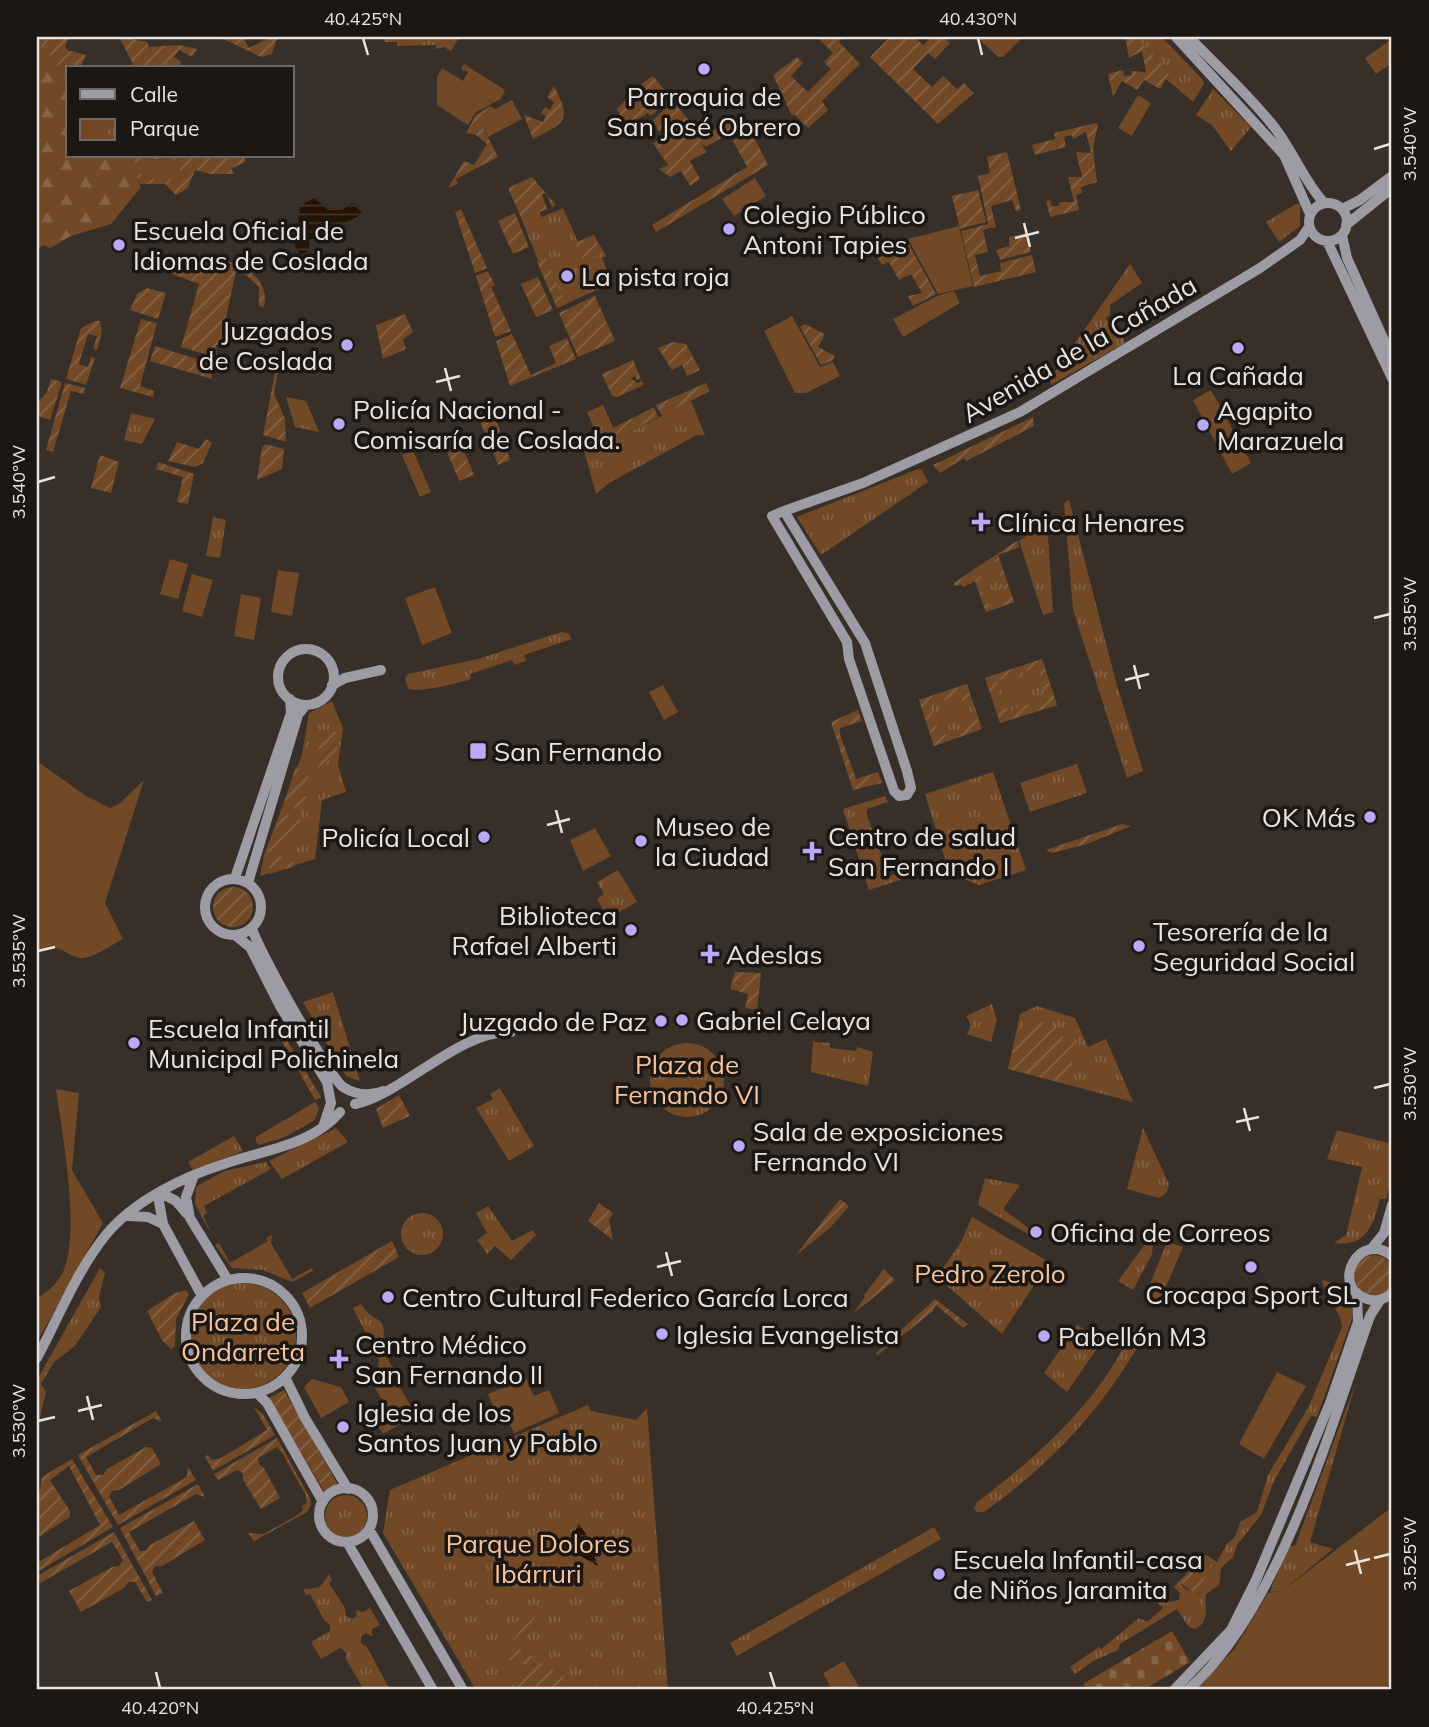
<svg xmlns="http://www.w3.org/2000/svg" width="1429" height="1727" font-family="Mulish,sans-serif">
<defs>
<pattern id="forest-firs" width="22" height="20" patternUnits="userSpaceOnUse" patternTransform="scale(1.75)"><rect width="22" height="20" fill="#714927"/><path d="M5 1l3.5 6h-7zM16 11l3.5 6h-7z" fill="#856346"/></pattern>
<pattern id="cemetery-stones" width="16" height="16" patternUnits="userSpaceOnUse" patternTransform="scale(1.75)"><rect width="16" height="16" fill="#714927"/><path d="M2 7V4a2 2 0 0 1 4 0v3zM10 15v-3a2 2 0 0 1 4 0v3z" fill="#856346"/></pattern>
<pattern id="park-tufts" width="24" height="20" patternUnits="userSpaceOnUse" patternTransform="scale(1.75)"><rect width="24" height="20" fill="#714927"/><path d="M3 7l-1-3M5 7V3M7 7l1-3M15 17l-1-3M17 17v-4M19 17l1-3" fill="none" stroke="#856346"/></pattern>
<pattern id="garden-furrows" width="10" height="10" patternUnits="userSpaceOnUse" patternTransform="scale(1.75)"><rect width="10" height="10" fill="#714927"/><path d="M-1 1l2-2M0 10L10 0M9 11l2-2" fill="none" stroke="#856346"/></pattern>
<pattern id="water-rules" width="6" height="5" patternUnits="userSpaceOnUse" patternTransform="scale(1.75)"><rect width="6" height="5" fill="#241203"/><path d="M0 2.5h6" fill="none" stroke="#443427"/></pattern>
</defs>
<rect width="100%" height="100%" fill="#372f28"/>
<path fill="#714927" d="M977,37H1023L1003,57H998Z
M1392,39V63L1376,74L1365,58Z
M464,64L505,90L501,99L493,103L491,100L492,104L476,112L468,125L437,105V77L442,68L463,81L468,72L461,69Z
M1138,95L1151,103L1132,136L1118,128Z
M512,100L522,119L488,137L478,118Z
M141,159L180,160L179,180L141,178Z
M755,178L766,196L734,216L722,199Z
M959,226L973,286L938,294L908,239Z
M954,291L960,303L903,337L893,319L937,296Z
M792,316L820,367L833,362L840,376L806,393H795L764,331Z
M1211,390L1251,463L1232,474L1193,400Z
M170,559L188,564L178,599L160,594Z
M278,570L299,573L292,616L271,612Z
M192,574L213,580L202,617L182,611Z
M435,587L452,633L422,645L405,598Z
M241,594L261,598L254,640L234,636Z
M663,685L678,712L664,720L649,692Z
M37,761L86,796L110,808L119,804L144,780L105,903L123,939C113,944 91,960 80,958C60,953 63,942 37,952Z
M595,828L611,856L583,871L570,840Z
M56,1089L79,1093L72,1170L103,1223L37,1342V1298C48,1292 57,1284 63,1272C81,1232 62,1134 56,1089Z
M1277,1372L1306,1386L1264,1459L1239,1444Z
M394,1377L416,1415L383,1434L369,1411L383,1402L375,1388Z
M526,1378L534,1396L549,1390L559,1413L514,1433L505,1413L497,1416L488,1394Z
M312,1379L341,1387L349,1402L321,1418L304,1387Z
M1392,1507V1681L1383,1690H1196L1235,1648L1268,1593L1282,1591Z
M844,1661L859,1687L853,1690H832L823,1673Z"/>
<path fill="url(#forest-firs)" d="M38,37L68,82V156H135V175L141,187L111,224L71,236L50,248L43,245L37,250Z"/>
<path fill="url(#cemetery-stones)" d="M1172,1631L1190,1662L1143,1690H1087L1083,1684Z"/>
<path fill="url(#park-tufts)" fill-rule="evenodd" d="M384,37H535L536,38L458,39L451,51L444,47L436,49V45L397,46V42H384Z
M1136,37H1162L1203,80L1204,84L1193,102L1166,79L1170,72Z
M1213,89L1251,127L1231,151L1212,125L1196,115Z
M1296,204H1300V226L1279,242L1266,222Z
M563,208L578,242L594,235L606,256L602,258L612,283L557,308L522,220L539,212L542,217Z
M1130,264L1142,283L1110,305V315L1106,318L1118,338L1122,335L1125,343L1051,385L1050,379Z
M286,397L306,401L319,432L295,427Z
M691,401L705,435H697L609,483L596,494L581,439L596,433L587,412L603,405L618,438Z
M131,413L155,419L142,444L124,440Z
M413,451L431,492L420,497L402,455Z
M918,469L922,470L928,482L821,555L797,517Z
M1069,500L1116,682L1143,771L1127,778L1073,610L1064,503Z
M213,517L226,520L220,558L206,556Z
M1047,521L1053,612L1043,615L1019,541Z
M1017,541L1019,547L998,555L1014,602L986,612L975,581L963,587L961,584L955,586L954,583Z
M561,632L568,633L572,639L524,655L526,661L514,665L512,660L470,674L471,679C459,683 416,694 408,688L405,678L408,674L478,659Z
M1042,659L1057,705L1000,723L985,678Z
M967,684L982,729L934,746L919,700Z
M332,701L343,728L338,764L346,792L322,800L315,859L260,876L264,855L302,755L309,713Z
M1077,764L1087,793L1030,812L1020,783Z
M993,772L1026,870L979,885L946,872L941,861L945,859L925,794Z
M885,796L888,802L867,809V815L889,876L910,870L912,876L869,890L843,809Z
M618,870L637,902L608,918L597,899L604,894L597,882Z
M333,992L360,1081L346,1076L303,1002Z
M992,1004L997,1020L991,1042L967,1034L971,1025L966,1016Z
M1037,1006L1075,1018L1088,1047L1106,1039L1133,1102L1008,1069L1020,1014Z
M813,1042L830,1043V1048L856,1051L857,1047L873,1052L868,1086L811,1072Z
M650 1080a37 37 0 1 1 74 0a37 37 0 1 1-74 0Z
M500,1088L534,1146L509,1161L476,1108L493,1099L490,1094Z
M315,1102L319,1108L315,1120L285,1137L259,1145L256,1142V1137Z
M336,1128L348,1142L282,1179L269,1161Z
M1143,1128L1169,1184L1167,1192L1159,1198L1127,1189Z
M1337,1130L1392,1144V1175L1386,1199H1380C1373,1225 1367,1247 1334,1243L1346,1235L1362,1167L1327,1159Z
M234,1136L243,1151L193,1170L188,1162Z
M266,1162L271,1169L204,1206L207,1213L203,1215L213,1237L195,1204L196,1187L224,1171Z
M985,1178L1020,1185L1003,1209L1042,1238L1040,1241L978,1205Z
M488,1206L512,1241L533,1230L536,1235L511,1260L495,1246L487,1254L477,1240L487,1233L476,1213Z
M401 1234a21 21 0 1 1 42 0a21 21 0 1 1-42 0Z
M972,1217L1049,1262L1002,1334L937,1277L961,1242Z
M1154,1232L1152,1254L1133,1290L1118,1281Z
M272,1235L271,1243L292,1279L312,1268L313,1271L292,1282L263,1270L232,1268L215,1245L219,1243L230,1263L268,1241L266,1238Z
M1167,1242L1183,1247L1160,1301L1146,1294Z
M100,1268L105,1273L99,1297L101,1307L75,1346L54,1362L41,1384L46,1392L39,1422L37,1380Z
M1322,1280C1343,1285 1354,1297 1352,1319L1317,1417L1311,1416L1274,1481L1261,1515L1237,1545L1233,1557L1221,1568L1219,1585L1206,1594C1203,1607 1212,1622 1194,1629L1188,1626L1177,1609L1120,1644L1118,1650L1093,1661L1075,1674L1070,1667L1099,1647L1101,1649L1139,1618L1147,1622L1163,1608L1157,1602L1162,1598L1165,1603L1179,1600L1180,1593L1174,1587L1205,1554L1217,1562L1227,1544L1235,1537L1240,1522L1257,1512L1268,1475L1309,1406L1342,1327C1342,1312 1325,1300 1322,1280ZM1200,1560L1209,1564L1211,1570L1201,1583L1199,1594L1187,1590L1180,1584Z
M190 1336a53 53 0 1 1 106 0a53 53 0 1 1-106 0Z
M361,1304C378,1329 388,1310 382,1349L397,1375L375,1388L379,1360L353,1308Z
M1077,1325L1103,1340L1067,1392L1044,1373Z
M1132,1329L1145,1334C1106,1405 1051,1465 984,1512H977L974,1508L977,1502C1037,1457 1102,1400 1132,1329Z
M1356,1382L1310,1542L1333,1549L1282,1591L1270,1592L1289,1546H1295Z
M588,1405L591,1411L636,1420L647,1408L668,1690H476L383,1533L390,1490Z
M325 1516a21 21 0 1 1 42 0a21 21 0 1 1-42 0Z
M934,1527L941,1539L737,1656L730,1643Z
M329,1574L332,1580L329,1583L345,1608L346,1616L352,1619L357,1616L356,1610L363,1612L370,1608L380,1625L372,1629V1636L366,1633L361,1636V1643L367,1647L389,1688L393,1687L395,1690H364L346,1659V1652L340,1648L321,1659L311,1642L330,1631V1625L324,1620L310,1594L306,1595L303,1589C321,1588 319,1589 329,1574Z"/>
<path fill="url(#garden-furrows)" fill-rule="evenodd" d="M38,37H69L65,46L67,50L86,55L80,68H68V82Z
M119,37L147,42L149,47L179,45L197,49L192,57L179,50L174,57L181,62L178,68H131L133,64Z
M219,37H243L249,48L272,37L277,39L272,54L261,57Z
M817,37H844L839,42L860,64L822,101L828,110L808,128L794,114L792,116L773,75L797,57L803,63L791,76L808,92L831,69L824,62L833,53Z
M890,37H914L923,45L931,37H944L950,43L935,59L928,53L913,69L932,87L943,76L957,89L964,83L974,93L938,124L870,57Z
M1125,37H1136L1170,72L1160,89L1144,80L1137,90L1122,81L1113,96L1108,74L1123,70L1124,76L1132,75L1131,71L1146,72L1142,51L1129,58Z
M653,76L695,128L713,130L744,115L747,122L706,147L673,124L659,132L653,120L663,111L662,106L641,84Z
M554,86C572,121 566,122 533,139L524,115L543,122L546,116L541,113L545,107L550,110L554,102L547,97Z
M638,88L658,110L651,116L648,113L626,126L617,109Z
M491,106L495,110L478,118L498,157L456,179L458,184L448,188L464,161L474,165L487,144L476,135L466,133L476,115Z
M1095,123L1098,125L1093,148L1097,182L1081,187L1082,193L1076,195L1079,210L1050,217L1046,201L1050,200L1052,207L1060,205L1059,202H1074L1068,177H1082L1076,152L1091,153L1086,132L1073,139L1072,135L1064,137L1066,147L1035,155L1032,145L1055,139L1054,133Z
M674,126L701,143L706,152L690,161L700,179L690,186L681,171L670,177L659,169L668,165L653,143L663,138L660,134Z
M751,131L768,165L656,232L652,225L747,167L733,141Z
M1007,152L1021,210L1016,211L1012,200L991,206L996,227L983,230L988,252L975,255L980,276L1001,271L1000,263L1032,255L1036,272L974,287L961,231L988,224L978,176L990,173L987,157Z
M135,156H245V162L231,169L235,174H210L195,170L188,188L176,195L165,184H140L135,175ZM141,159L180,160L179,179L141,178Z
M532,177L556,205L552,207L546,193L542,194L547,209L522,220L508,188Z
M978,190L986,222L960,229L952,196Z
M461,209L487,268L475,273L455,212Z
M515,213L529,247L513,254L498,221Z
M1026,233L1031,252L1000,260L996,250L1009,246V237Z
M594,235L602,253L587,260L600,288L596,290L575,243Z
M907,241L936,294L913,306L908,296L922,293L911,274L899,280L889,262L882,265L878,258Z
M214,258C240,262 271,277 264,307L259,306V287L242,271H236L220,345H216L217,358L181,347L199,284L170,273L185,263Z
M546,258L566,304L557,308L537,262Z
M488,271L495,285L491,287L511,331L495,337L476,276Z
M538,277L553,310L536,317L521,284Z
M147,288L166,293L158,319L130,310L137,294Z
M595,296L615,341L578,357L559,313Z
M405,314L413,332L403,340L406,349L383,359L376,325Z
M141,319L157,323L140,386L154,391L153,397L120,388Z
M95,321H100L102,331L97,350L93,349L97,336L88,334L79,364L88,367L91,357L95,358L86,385L66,379L81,328Z
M805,324L825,334L818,347L835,356L832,361L821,365L800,327Z
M512,334L531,375L556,363L549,346L567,338L576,359L510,386L496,341Z
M673,342L686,344L700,370L687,376L682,365L672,370L658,348Z
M155,346L210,363L212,379L150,361Z
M279,352L282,353L274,393L285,419L286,442L263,435Z
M633,360L641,379L637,380L635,376L631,378L637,383L642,381L644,385L617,397L612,396L602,374Z
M51,379L62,382L50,420L37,416V403L47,392Z
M65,383L85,388L84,394L71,391L53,452L46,450Z
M706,383L710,391L662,416L656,405Z
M654,407L658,417L618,438L613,428Z
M495,416L510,460L498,465L480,421Z
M1033,417L1034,426L966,461L964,458L940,473L933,465Z
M457,434L474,475L459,481L442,440Z
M206,439L212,443L203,463L195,467L168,461L177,442L199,449Z
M266,444L284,449L282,469L257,480L262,447Z
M100,455L119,462L111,493L91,488Z
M158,462L194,474L188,504L177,502L183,477L156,469Z
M1017,541L1019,547L998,555L1014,602L986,612L975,581L963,587L961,584L955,586L954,583L982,564C981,579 977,590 990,605L1006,599L997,563L993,561L988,565L986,562Z
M1042,659L1057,705L1000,723L994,704L1004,706L1010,713L1016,707L1045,701L1041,675L1033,669L1023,671L1015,678L996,679L1000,694L992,698L985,678Z
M967,684L974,707L957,697L952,702L943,699L931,706L929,711L940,718L934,732L939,736L960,732L967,727L968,714L975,710L982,729L934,746L919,700Z
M858,710L862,721L840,728V734L856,779L878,772L882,783L853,790L831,722Z
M330,730L337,732V752L319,770L316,756L325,731Z
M296,766L309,777L308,785L301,788L306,797L304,805L281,812Z
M303,809L297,831L285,836L278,847L281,857L290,856L295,866L270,874L268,851L279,818Z
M1122,824L1131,826L1087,844L1052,853L1046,850Z
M213 907a20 20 0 1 1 40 0a20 20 0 1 1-40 0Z
M735,972L761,973L757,1010L745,1008L748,994L730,989Z
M275,1020L321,1097L315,1100L271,1022Z
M1035,1021L1057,1027L1061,1036L1078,1041L1067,1084L1008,1069L1020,1025L1027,1027Z
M399,1095L410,1116L383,1128L376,1109Z
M840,1199L849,1206L830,1228L795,1256Z
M599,1203L613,1213L609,1220L613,1240L588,1221Z
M392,1241L399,1257L310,1308L302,1293Z
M1354 1275a20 20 0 1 1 40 0a20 20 0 1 1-40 0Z
M884,1269L895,1280L854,1313L865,1297L864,1295Z
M186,1290L189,1294L176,1319L175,1346L171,1349L162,1340L147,1311L175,1293Z
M935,1299L968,1324L963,1328L936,1305L933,1311L878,1355L876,1353Z
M284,1390L337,1483L325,1493L269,1398Z
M254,1407L263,1414L275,1435L213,1471L205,1457L208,1455L212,1460L221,1458L267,1430Z
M156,1411L162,1422L153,1418L86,1457L96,1475H103L107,1469L146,1447L152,1448L161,1464L119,1490L112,1491L109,1496L119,1515L187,1477L188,1467L196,1480L118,1525L78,1455Z
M277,1438L310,1498L311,1505L307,1512L254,1541L248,1533L264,1534L299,1514L303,1510L302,1506L307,1503L305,1494L281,1451L277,1447L258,1458L259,1464L264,1468L280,1498L261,1509L243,1480V1473L237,1470L218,1480L214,1474Z
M72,1459L113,1527L37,1572V1563L100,1525L69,1466L50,1480L70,1511V1517L37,1538V1506L42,1477Z
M198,1484L205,1497L196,1494L129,1532L140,1551H146L150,1545L194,1521L205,1540L162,1566H155L152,1572L163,1593L156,1596L120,1528Z
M114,1532L152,1600L147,1602L135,1582H129L124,1588L81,1612L69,1591L112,1567L119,1566L123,1560L112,1542L40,1583L37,1576Z
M1200,1560L1209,1564L1211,1570L1201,1583V1592L1195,1594L1179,1582Z
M537,1607L540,1608L517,1647L567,1679L558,1690H515L526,1676L525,1665L518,1660L505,1661L502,1656Z"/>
<path fill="url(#water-rules)" d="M314,198L328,210H342L352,203L363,214L311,239L307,252L300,255L295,246L300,206Z
M579,1524L586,1534L598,1566L565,1547Z"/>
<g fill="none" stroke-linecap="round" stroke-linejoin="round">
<path stroke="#9d9ca4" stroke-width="10" d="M1176,37L1284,155L1310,214
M1189,37C1216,65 1246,92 1271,123C1292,148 1303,180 1324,203
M1309 222a19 19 0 1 1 38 0a19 19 0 1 1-38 0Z
M1342,209L1360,200L1392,176
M1346,225L1392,188
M1342,235L1347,258L1392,358
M1327,241L1392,378
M784,511L865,643L907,771L911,788L907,795L899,796L894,791L849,659L847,642L772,516L784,511L863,483L1020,412L1260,268L1300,240L1309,227
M278 677a28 28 0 1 1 56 0a28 28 0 1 1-56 0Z
M332,685L345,678L381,670
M235,878L291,713L290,699
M205 907a28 28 0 1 1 56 0a28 28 0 1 1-56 0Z
M248,883L298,715L306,705
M252,928C256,946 330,1078 343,1087C356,1095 369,1097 384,1091
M235,935L250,947L280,1006L327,1082L331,1103L324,1124
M355,1104C403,1094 459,1030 511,1032
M194,1175L186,1197L190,1218L228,1280
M128,1216L148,1217L163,1224L202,1296
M163,1224L159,1202L161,1193L176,1201L187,1214
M1372,1248L1384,1233L1392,1205
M1392,1256C1359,1229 1329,1287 1367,1299C1376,1302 1385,1299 1392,1293
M186 1336a58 58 0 1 1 116 0a58 58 0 1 1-116 0Z
M37,1358C58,1318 77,1271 105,1236C133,1201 183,1177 224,1164C263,1150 311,1146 340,1112
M285,1377L305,1418L348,1489
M257,1393L267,1403L323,1502
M319 1515a27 27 0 1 1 54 0a27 27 0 1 1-54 0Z
M369,1529L463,1690
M347,1542L433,1690
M1174,1690L1231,1630L1256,1580L1330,1403L1358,1322L1357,1293
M1188,1690C1279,1610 1330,1429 1370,1316L1380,1300"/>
</g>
<path fill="none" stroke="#eae4e0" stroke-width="2.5" d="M363,38L368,55M978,38L982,55M1374,149L1390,144M1024,223L1030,247M1015,238L1039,232M445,368L451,391M436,382L460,376M38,482L55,477M1374,618L1390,614M1134,665L1140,689M1125,680L1149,674M556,810L562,833M547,825L570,819M38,951L55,947M1374,1088L1390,1084M1244,1108L1250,1131M1236,1122L1259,1117M666,1252L672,1276M657,1267L681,1261M87,1396L93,1420M78,1411L102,1405M38,1421L55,1417M1355,1550L1361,1574M1374,1558L1390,1554M1346,1565L1370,1559M156,1672L160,1688M770,1672L775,1688"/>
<g fill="#baaaf6" stroke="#1b1715" stroke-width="2.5">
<circle cx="704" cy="69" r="7"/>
<circle cx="729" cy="229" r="7"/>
<circle cx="119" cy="245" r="7"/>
<circle cx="567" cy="276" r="7"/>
<circle cx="347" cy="345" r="7"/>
<circle cx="1238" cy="348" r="7"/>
<circle cx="339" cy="424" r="7"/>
<circle cx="1203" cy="425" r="7"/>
<path d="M977.5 511.5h7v7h7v7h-7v7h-7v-7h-7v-7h7z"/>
<rect x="469" y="742" width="18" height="18" rx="3.5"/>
<circle cx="1370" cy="817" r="7"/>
<circle cx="484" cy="837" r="7"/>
<circle cx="641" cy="841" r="7"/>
<path d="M808.5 840.5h7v7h7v7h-7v7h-7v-7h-7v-7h7z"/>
<circle cx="631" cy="930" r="7"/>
<circle cx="1139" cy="946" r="7"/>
<path d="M706.5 943.5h7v7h7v7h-7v7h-7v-7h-7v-7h7z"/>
<circle cx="682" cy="1020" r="7"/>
<circle cx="661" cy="1021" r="7"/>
<circle cx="134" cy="1043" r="7"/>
<circle cx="739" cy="1146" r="7"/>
<circle cx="1036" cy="1232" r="7"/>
<circle cx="1251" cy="1267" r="7"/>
<circle cx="388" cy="1297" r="7"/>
<circle cx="662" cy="1334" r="7"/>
<circle cx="1044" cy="1336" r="7"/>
<path d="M335.5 1348.5h7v7h7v7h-7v7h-7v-7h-7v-7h7z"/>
<circle cx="343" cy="1427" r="7"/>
<circle cx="939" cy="1574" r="7"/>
</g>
<g text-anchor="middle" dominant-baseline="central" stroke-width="7" stroke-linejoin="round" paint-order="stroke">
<g font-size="26" fill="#eae4e0" stroke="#1b1715" text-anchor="start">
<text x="704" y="96" text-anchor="middle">Parroquia de<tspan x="704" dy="30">San José Obrero</tspan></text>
<text x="743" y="214">Colegio Público<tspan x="743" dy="30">Antoni Tapies</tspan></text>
<text x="133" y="230">Escuela Oficial de<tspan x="133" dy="30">Idiomas de Coslada</tspan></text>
<text x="581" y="276">La pista roja</text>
<text x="333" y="330" text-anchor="end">Juzgados<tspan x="333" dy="30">de Coslada</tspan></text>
<text x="1238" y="375" text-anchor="middle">La Cañada</text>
<text x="353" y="409">Policía Nacional -<tspan x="353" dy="30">Comisaría de Coslada.</tspan></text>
<text x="1217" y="410">Agapito<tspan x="1217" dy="30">Marazuela</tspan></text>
<text x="997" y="522">Clínica Henares</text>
<text x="494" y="751">San Fernando</text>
<text x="1356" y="817" text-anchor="end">OK Más</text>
<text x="655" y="826">Museo de<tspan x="655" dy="30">la Ciudad</tspan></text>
<text x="828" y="836">Centro de salud<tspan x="828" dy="30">San Fernando I</tspan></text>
<text x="470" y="837" text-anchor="end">Policía Local</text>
<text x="617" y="915" text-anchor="end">Biblioteca<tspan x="617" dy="30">Rafael Alberti</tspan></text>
<text x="1153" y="931">Tesorería de la<tspan x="1153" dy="30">Seguridad Social</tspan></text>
<text x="726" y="954">Adeslas</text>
<text x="696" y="1020">Gabriel Celaya</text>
<text x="647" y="1021" text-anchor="end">Juzgado de Paz</text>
<text x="148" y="1028">Escuela Infantil<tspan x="148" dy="30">Municipal Polichinela</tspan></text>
<text x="753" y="1131">Sala de exposiciones<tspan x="753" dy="30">Fernando VI</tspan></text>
<text x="1050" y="1232">Oficina de Correos</text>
<text x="1251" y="1294" text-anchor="middle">Crocapa Sport SL</text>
<text x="402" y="1297">Centro Cultural Federico García Lorca</text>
<text x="676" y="1334">Iglesia Evangelista</text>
<text x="1058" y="1336">Pabellón M3</text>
<text x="355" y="1344">Centro Médico<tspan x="355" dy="30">San Fernando II</tspan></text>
<text x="357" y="1412">Iglesia de los<tspan x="357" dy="30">Santos Juan y Pablo</tspan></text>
<text x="953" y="1559">Escuela Infantil-casa<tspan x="953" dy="30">de Niños Jaramita</tspan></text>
</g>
<g font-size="26" fill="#eae4e0" stroke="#1b1715">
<text transform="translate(1079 349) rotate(-30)">Avenida de la Cañada</text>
</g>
<g font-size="26" fill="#f7c49d" stroke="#1b1715">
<text x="687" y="1064">Plaza de<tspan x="687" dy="30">Fernando VI</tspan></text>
<text x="990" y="1273">Pedro Zerolo</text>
<text x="243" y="1321">Plaza de<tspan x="243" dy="30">Ondarreta</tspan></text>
<text x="538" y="1543">Parque Dolores<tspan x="538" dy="30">Ibárruri</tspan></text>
</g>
</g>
<rect width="1429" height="1727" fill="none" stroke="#1b1715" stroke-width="77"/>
<rect x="66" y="66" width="228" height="91" fill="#1b1715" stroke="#6e6966" stroke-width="2"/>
<rect x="80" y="89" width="35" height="10" fill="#9d9ca4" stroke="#6e6966" stroke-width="2"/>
<text x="130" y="102" font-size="21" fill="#eae4e0">Calle</text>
<rect x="80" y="119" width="35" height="21" fill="url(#park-tufts)" stroke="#6e6966" stroke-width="2"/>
<text x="130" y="136" font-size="21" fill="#eae4e0">Parque</text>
<rect x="38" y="38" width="1352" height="1650" fill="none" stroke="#eae4e0" stroke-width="2.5"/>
<g font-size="18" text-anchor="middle" fill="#eae4e0">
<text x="363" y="25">40.425°N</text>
<text x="978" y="25">40.430°N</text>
<text transform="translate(1410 144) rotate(-90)" y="6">3.540°W</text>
<text transform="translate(19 482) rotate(-90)" y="6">3.540°W</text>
<text transform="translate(1410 614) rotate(-90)" y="6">3.535°W</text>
<text transform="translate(19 951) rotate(-90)" y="6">3.535°W</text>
<text transform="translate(1410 1084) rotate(-90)" y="6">3.530°W</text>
<text transform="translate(19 1421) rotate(-90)" y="6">3.530°W</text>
<text transform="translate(1410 1554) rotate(-90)" y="6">3.525°W</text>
<text x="160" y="1714">40.420°N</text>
<text x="775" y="1714">40.425°N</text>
</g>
</svg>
